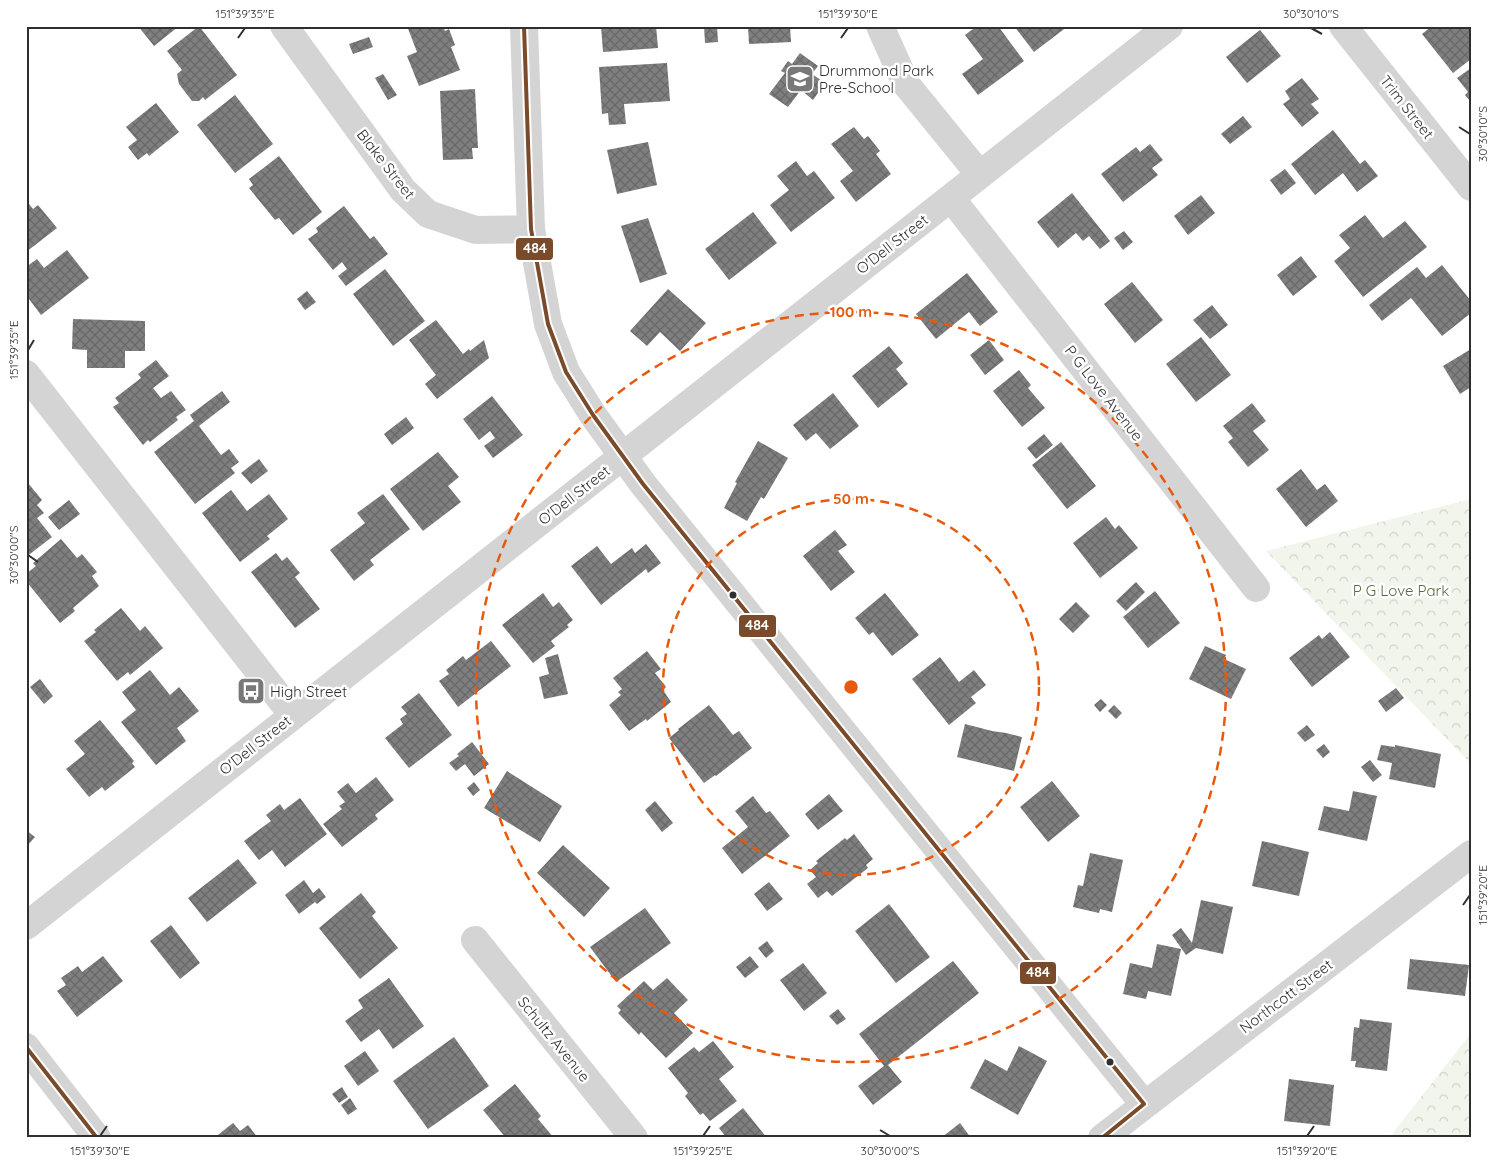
<svg xmlns="http://www.w3.org/2000/svg" width="1497" height="1164" font-family="Quicksand,sans-serif">
<defs>
<pattern id="park-crowns" width="20" height="18" patternUnits="userSpaceOnUse" patternTransform="scale(1.25)"><rect width="20" height="18" fill="#f2f5ec"/><path d="M2 6a3 3 0 1 1 6 0M12 15a3 3 0 1 1 6 0" fill="none" stroke="#d0d2cb"/></pattern>
<pattern id="building-cross-hatch" width="8" height="8" patternUnits="userSpaceOnUse" patternTransform="scale(1.25)"><rect width="8" height="8" fill="#7f7f7f"/><path d="M0 0l8 8M0 8l8-8" fill="none" stroke="#686868"/></pattern>
</defs>
<rect width="100%" height="100%" fill="#fff"/>
<path fill="url(#park-crowns)" d="M1471,499V764L1266,551Z
M1471,1033V1138H1389Z"/>
<path fill="url(#building-cross-hatch)" d="M138,26H179L154,46Z
M199,26L237,75L205,100L203,97L199,101H192L179,84L177,74L182,70L167,51Z
M407,26H443L445,31L449,29L455,45L451,47L460,70L419,86L407,56L417,52Z
M601,26H656L658,48L603,52Z
M704,26H717L718,42L705,43Z
M748,26H790L791,42L749,44Z
M977,26H998L1024,61L978,95L962,74L983,59L965,35Z
M1014,26H1068L1034,52Z
M1432,26H1471V59L1453,73L1422,34Z
M1260,30L1281,56L1247,83L1226,57Z
M369,37L373,47L353,54L349,44Z
M800,53L818,66L812,74L825,83L813,100L801,90L788,107L769,94L785,73L781,71L788,61L792,64Z
M667,63L670,101L624,104L626,124L609,125L608,113L602,114L599,67Z
M1471,68V102L1465,95L1468,92L1457,78Z
M383,74L397,95L388,100L375,78Z
M1302,78L1319,99L1311,104L1319,113L1302,127L1283,104L1290,99L1285,91Z
M475,89L478,148H472L473,159L443,160L440,91Z
M235,95L273,144L235,173L197,125Z
M156,103L179,132L149,156L147,153L138,160L128,147L137,140L126,127Z
M1243,116L1252,127L1230,144L1221,134Z
M854,127L864,139L868,136L880,151L876,154L891,174L856,202L840,181L853,171L831,144Z
M1333,130L1360,164L1365,160L1378,176L1357,192L1343,173L1315,195L1291,164Z
M648,142L657,185L617,194L607,150Z
M1150,144L1163,160L1152,168L1158,175L1123,202L1101,174L1136,147L1140,152Z
M279,156L322,212L293,235L279,218L275,220L249,188L253,185L249,179Z
M796,161L807,176L814,171L835,198L791,232L770,205L789,190L777,176Z
M1285,169L1296,183L1281,195L1270,180Z
M1072,193L1110,241L1100,249L1089,236L1083,241L1076,233L1058,248L1037,222Z
M1201,195L1215,213L1188,235L1174,216Z
M26,200L33,209L38,205L57,228L26,252Z
M344,206L370,239L374,236L388,254L346,286L338,276L347,269L342,262L333,270L308,239L318,232L316,228Z
M753,212L777,243L729,280L705,249Z
M1365,215L1383,238L1405,221L1427,247L1363,297L1334,261L1350,248L1339,235Z
M648,218L667,274L640,283L621,226Z
M1124,231L1133,242L1123,250L1114,238Z
M67,250L89,278L41,315L26,295V267L37,259L44,268Z
M1301,256L1317,277L1293,296L1277,275Z
M1442,265L1471,301V313L1442,336L1411,298L1382,321L1369,305L1417,267L1426,278Z
M385,269L425,321L393,346L353,294Z
M967,273L998,312L980,326L969,312L936,339L916,314Z
M1132,282L1163,320L1135,343L1104,304Z
M668,289L706,323L680,351L660,332L647,346L630,331Z
M307,291L316,302L305,310L297,299Z
M1212,305L1228,325L1210,339L1193,320Z
M73,319L145,321V351H125V368H87V350L72,349Z
M436,320L463,354L469,349L470,351L484,340L489,358L437,399L425,384L436,375L409,340Z
M1201,337L1231,375L1196,402L1166,364Z
M989,340L1004,360L985,375L970,355Z
M889,346L903,363L896,369L908,384L878,408L852,376Z
M1471,349V387L1460,394L1443,366Z
M156,360L169,376L153,388L161,398L171,391L186,410L176,417L178,420L150,442L148,440L143,445L113,407L119,403L115,398L141,378L138,374Z
M1019,370L1031,385L1028,388L1045,408L1022,427L993,391Z
M222,391L230,402L199,426L221,455L229,449L239,462L231,468L235,473L195,504L154,452L194,421L190,415Z
M833,393L859,426L830,449L816,433L806,441L793,425Z
M492,396L523,435L493,458L484,446L495,438L490,431L479,440L463,419Z
M1252,403L1266,421L1253,431L1269,450L1248,467L1228,442L1233,438L1223,426Z
M406,417L414,428L392,445L384,434Z
M1044,434L1053,445L1036,459L1027,448Z
M758,441L788,458L764,499L761,497L747,521L724,508L737,483L735,482Z
M1061,442L1096,486L1067,509L1032,465Z
M438,452L459,477L448,486L461,502L423,531L390,489Z
M259,459L268,471L251,484L241,473Z
M1301,469L1317,490L1325,484L1338,501L1306,527L1276,489Z
M28,483L42,500L37,505L44,513L37,518L52,537L26,557V484Z
M231,490L247,511L269,494L288,519L267,536L270,539L240,562L202,513Z
M383,494L410,529L370,560L374,565L354,581L330,550L365,523L357,513Z
M69,500L80,514L59,530L48,517Z
M1106,517L1115,529L1119,525L1138,548L1100,578L1073,543Z
M835,530L847,545L838,551L855,572L831,591L803,556Z
M61,539L77,558L82,554L97,572L92,576L99,586L73,608L75,611L60,623L26,581V574L36,566L33,563Z
M646,544L661,563L648,573L646,569L601,605L571,566L597,546L611,564L632,548L635,553Z
M276,553L282,561L287,557L300,573L295,577L320,609L295,628L251,572Z
M1136,582L1145,592L1126,611L1116,601Z
M1155,591L1180,623L1148,648L1123,617Z
M543,593L553,607L559,602L573,620L567,625L569,627L551,641L555,646L533,663L502,625Z
M885,593L919,635L892,656L873,632L869,635L855,618Z
M1076,602L1090,616L1073,633L1059,619Z
M121,608L140,631L145,626L163,648L130,675L128,672L117,681L84,641L96,632L94,630Z
M1330,632L1350,657L1312,687L1289,658L1319,635L1322,639Z
M491,641L511,666L458,707L439,681L449,674L446,670L463,656L466,660Z
M1205,646L1226,655L1224,659L1246,669L1231,699L1189,679Z
M647,651L661,669L655,673L666,687L663,690L671,702L647,721L646,719L629,731L609,705L621,695L618,692L622,689L613,678Z
M558,654L568,694L544,699L539,677L549,674L545,658Z
M940,657L959,682L974,670L986,685L971,697L976,703L949,725L912,679Z
M150,670L170,695L179,687L199,711L177,728L186,741L156,765L121,722L136,710L122,692Z
M40,679L53,696L44,704L30,687Z
M1396,688L1404,698L1386,712L1378,701Z
M419,693L452,735L409,768L385,738L403,724L400,719L407,714L401,707Z
M1101,699L1107,705L1100,712L1094,705Z
M709,705L733,735L739,731L752,748L716,776L715,775L704,783L669,738L679,730L678,729Z
M1114,705L1122,713L1116,719L1108,711Z
M100,720L134,761L132,763L135,767L105,791L102,787L89,797L66,769L85,754L74,741Z
M965,724L992,731L1006,733L1022,737L1014,771L957,757Z
M1307,725L1315,735L1305,742L1297,733Z
M472,742L489,764L474,776L465,764L456,771L449,763L459,756L457,754Z
M1324,744L1330,752L1323,758L1316,750Z
M1381,745L1395,747V745L1441,754L1435,788L1389,779L1392,763L1377,760Z
M1370,760L1382,775L1373,782L1361,767Z
M507,771L562,806L540,842L484,808Z
M376,777L394,800L375,815L378,819L342,847L323,824L342,809L339,806L345,802L337,792L348,783L356,793Z
M1052,781L1080,816L1048,842L1020,807Z
M474,782L480,790L473,796L467,788Z
M1353,791L1377,796L1367,841L1318,830L1324,806L1349,811Z
M829,794L843,811L818,830L805,814Z
M753,796L766,813L770,811L790,836L742,874L722,848L748,827L735,811Z
M300,798L327,834L285,867L272,850L259,860L244,841L271,821L266,815L280,804L284,810Z
M655,801L673,823L662,832L645,810Z
M26,830L35,837L26,847Z
M854,834L873,859L866,865L868,868L832,896L827,891L818,898L807,884L816,877L810,870L818,863L816,861L845,838L847,840Z
M1262,841L1309,852L1299,896L1252,886Z
M563,845L610,888L584,917L537,873Z
M1090,853L1123,860L1112,912L1100,909L1099,913L1073,907L1078,885L1083,886Z
M238,859L257,883L207,922L188,898Z
M304,880L313,893L319,888L326,897L317,904L315,902L299,914L285,895Z
M769,882L783,899L767,911L754,894Z
M361,893L376,912L372,916L398,948L360,979L319,928Z
M1201,900L1233,907L1223,954L1196,948L1186,955L1172,935L1181,928L1192,943Z
M889,904L930,957L896,983L855,931Z
M645,908L671,943L616,982L590,947Z
M171,925L200,963L180,979L150,941Z
M767,941L774,951L766,958L758,948Z
M1157,944L1181,949L1171,996L1148,991L1146,999L1123,994L1130,963L1152,968Z
M103,956L123,981L77,1017L57,991L66,985L61,978L78,966L82,972Z
M750,956L759,967L745,978L736,967Z
M1410,959L1469,965L1465,996L1407,989Z
M953,961L979,993L888,1065L902,1082L873,1105L858,1086L884,1066L859,1034Z
M803,963L827,993L804,1011L780,980Z
M389,978L424,1026L393,1049L379,1029L361,1042L345,1021L363,1008L358,1000Z
M667,978L688,1000L674,1013L693,1033L666,1058L641,1032L639,1035L618,1013L621,1010L617,1006L644,981L653,990Z
M838,1009L846,1019L837,1025L829,1016Z
M1360,1019L1392,1023L1387,1071L1355,1067L1356,1061H1351L1354,1027L1359,1028Z
M454,1037L489,1086L428,1129L393,1081Z
M713,1041L734,1067L719,1079L737,1101L710,1121L703,1113L700,1115L685,1096L688,1093L668,1068L694,1047L699,1052Z
M1019,1046L1047,1061L1018,1115L970,1088L985,1059L1007,1071Z
M365,1051L379,1071L358,1086L344,1066Z
M1289,1079L1334,1085L1330,1126L1284,1121Z
M515,1084L541,1116L538,1119L554,1138H506L483,1110Z
M342,1087L348,1097L339,1103L332,1094Z
M350,1098L357,1109L348,1115L341,1105Z
M743,1108L767,1138H727L719,1128Z
M233,1123L240,1131L248,1125L258,1138H214Z
M960,1123L971,1138H941Z"/>
<g fill="none" stroke-linecap="round" stroke-linejoin="round">
<path stroke="#d4d4d4" stroke-width="28" d="M284,26L403,190L428,214L476,230L531,229
M524,26L531,229L548,324L566,372L593,415L643,484L1144,1104
M880,26L906,84L980,175
M1343,26L1471,187
M951,198L1256,588
M26,374L293,715
M26,926L1169,26
M475,940L634,1138
M26,1047L97,1138
M1102,1138L1471,854"/>
<defs>
<path id="bus-1" d="M524,26L531,229L548,324L566,372L593,415L643,484L1144,1104L1102,1138
M26,1047L97,1138"/>
</defs>
<use href="#bus-1" stroke="#fff" stroke-width="8"/>
<use href="#bus-1" stroke="#7a4b2a" stroke-width="4"/>
</g>
<path fill="none" stroke="#2f2f2f" stroke-width="2" d="M1311,28L1322,34M238,38L245,28M841,38L848,28M1459,127L1470,134M28,350L34,340M28,555L38,562M1463,905L1470,895M880,1130L890,1136M100,1136L107,1126M703,1136L710,1126M1307,1136L1314,1126"/>
<g fill="none" stroke="#e8590c" stroke-width="2.5" stroke-dasharray="9 6">
<circle cx="851" cy="687" r="188"/>
<circle cx="851" cy="687" r="375"/>
</g>
<defs>
<symbol id="school-square" viewBox="-11 -11 22 22"><rect x="-9" y="-9" width="18" height="18" rx="4" fill="#787878" stroke="#fff"/><path d="M0-5L7-2L0 1L-7-2ZM-4 1L0 2.5L4 1V4Q0 6-4 4Z" fill="#fff"/></symbol>
<symbol id="bus-square" viewBox="-11 -11 22 22"><rect x="-9" y="-9" width="18" height="18" rx="4" fill="#787878" stroke="#fff"/><path d="M-5-6H5V4H4V6H2V4H-2V6H-4V4H-5ZM-3.5-4V0h7V-4ZM-3.5 1.2v1.5H-2V1.2ZM2 1.2v1.5H3.5V1.2Z" fill="#fff"/></symbol>
</defs>
<g fill-rule="evenodd">
<use href="#school-square" x="784" y="63" width="32" height="32"/>
<use href="#bus-square" x="235" y="675" width="32" height="32"/>
</g>
<g fill="#2f2f2f" stroke="#fff" stroke-width="2">
<circle cx="733" cy="595" r="4.5"/>
<circle cx="1110" cy="1062" r="4.5"/>
</g>
<g text-anchor="middle" dominant-baseline="central" stroke-width="5" stroke-linejoin="round" paint-order="stroke">
<g font-size="15" fill="#2f2f2f" stroke="#fff" text-anchor="start">
<text x="819" y="70">Drummond Park<tspan x="819" dy="17">Pre-School</tspan></text>
<text x="270" y="691">High Street</text>
</g>
<g font-size="15" fill="#2f2f2f" stroke="#fff">
<text transform="translate(1407 107) rotate(52)">Trim Street</text>
<text transform="translate(386 164) rotate(52)">Blake Street</text>
<text transform="translate(892 244) rotate(-38)">O'Dell Street</text>
<text transform="translate(1104 393) rotate(52)">P G Love Avenue</text>
<text transform="translate(574 495) rotate(-38)">O'Dell Street</text>
<text transform="translate(255 745) rotate(-38)">O'Dell Street</text>
<text transform="translate(1286 996) rotate(-37)">Northcott Street</text>
<text transform="translate(554 1039) rotate(51)">Schultz Avenue</text>
</g>
<g font-size="15" fill="#586b3d" stroke="#fff">
<text x="1401" y="590">P G Love Park</text>
</g>
</g>
<circle cx="851" cy="687" r="8" fill="#e8590c" stroke="#fff" stroke-width="2.5"/>
<g font-size="15" text-anchor="middle" font-weight="bold" fill="#e8590c" stroke="#fff" stroke-width="5" stroke-linejoin="round" paint-order="stroke">
<text x="851" y="317">100 m</text>
<text x="851" y="504">50 m</text>
</g>
<g stroke="#fff" stroke-width="2">
<rect x="515" y="237" width="39" height="24" rx="5" fill="#7a4b2a"/>
<rect x="738" y="614" width="39" height="24" rx="5" fill="#7a4b2a"/>
<rect x="1019" y="961" width="38" height="24" rx="5" fill="#7a4b2a"/>
</g>
<g font-size="14" text-anchor="middle" font-weight="bold" fill="#fff">
<text x="535" y="253">484</text>
<text x="757" y="630">484</text>
<text x="1038" y="977">484</text>
</g>
<rect width="1497" height="1164" fill="none" stroke="#ffffff" stroke-width="55"/>
<rect x="28" y="28" width="1442" height="1108" fill="none" stroke="#2f2f2f" stroke-width="2"/>
<g font-size="12" text-anchor="middle" fill="#2f2f2f">
<text x="245" y="18">151°39'35"E</text>
<text x="848" y="18">151°39'30"E</text>
<text x="1311" y="18">30°30'10"S</text>
<text transform="translate(1483 134) rotate(-90)" y="4">30°30'10"S</text>
<text transform="translate(14 350) rotate(-90)" y="4">151°39'35"E</text>
<text transform="translate(14 555) rotate(-90)" y="4">30°30'00"S</text>
<text transform="translate(1483 895) rotate(-90)" y="4">151°39'20"E</text>
<text x="100" y="1155">151°39'30"E</text>
<text x="703" y="1155">151°39'25"E</text>
<text x="890" y="1155">30°30'00"S</text>
<text x="1307" y="1155">151°39'20"E</text>
</g>
</svg>
